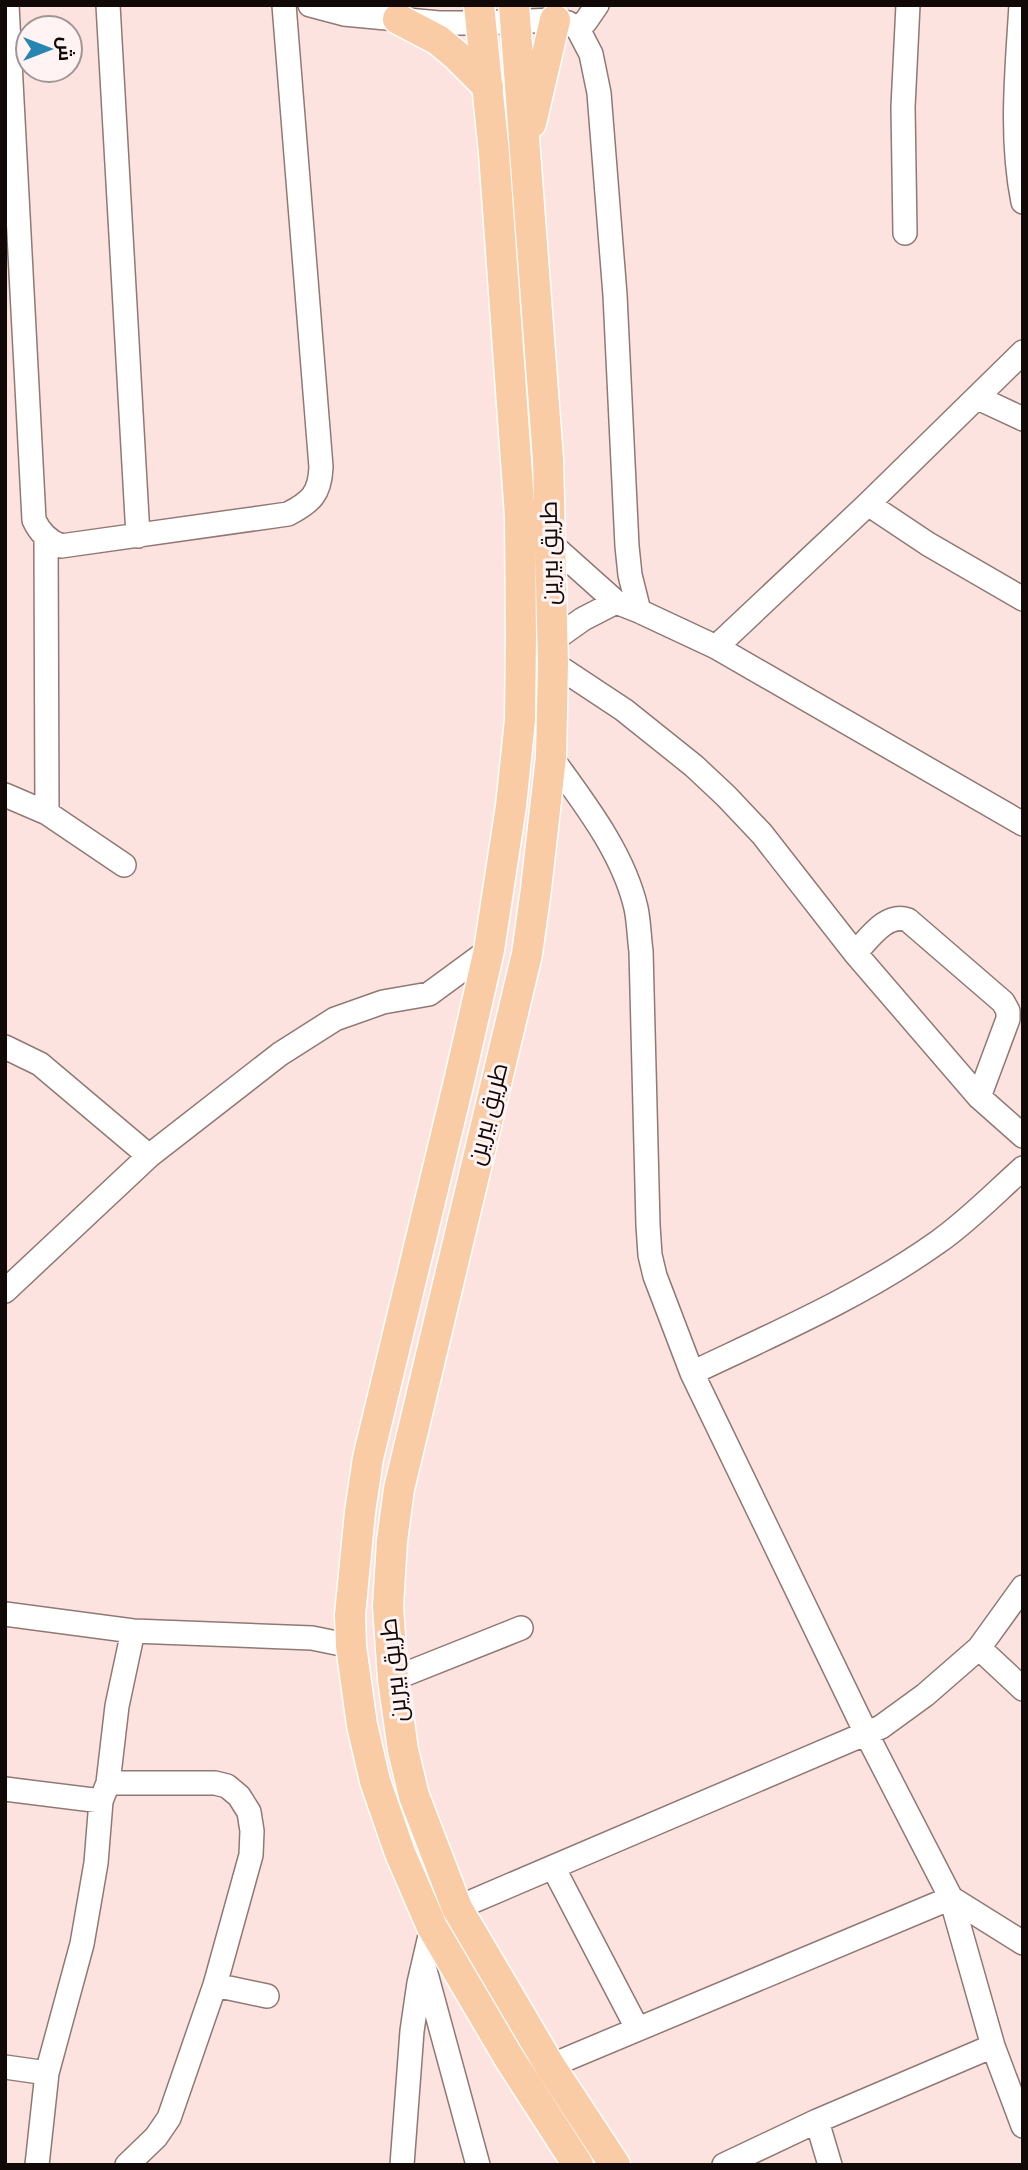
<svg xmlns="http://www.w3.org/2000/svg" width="1028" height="2170" font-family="'Sofia Sans Condensed',Cairo,sans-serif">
<rect width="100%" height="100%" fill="#fde3df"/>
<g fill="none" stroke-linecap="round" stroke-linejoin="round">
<defs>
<path id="minor" d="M7,5L34,520C40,533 48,541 61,546L288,514C311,502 320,494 321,467L284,5
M108,5L138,536
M310,5L344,14L439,23H480L555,20L568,23L578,29L591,54L599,93L615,295L627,546L630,575L639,611
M1021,5C1017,71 1010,137 1023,202
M578,29L586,21L597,5
M905,233L903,107L908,5
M978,398L1023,419
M868,504L928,544L1023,599
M46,537L47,813
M550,543L616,602L639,611L716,647L1023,824
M552,641L583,619L616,602
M716,647L868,504L1023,352
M553,663L624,710L694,766L726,796L762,834L855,953L979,1097L1023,1136
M551,757C584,803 623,852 636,908C639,922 639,937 641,951L648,1225L650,1255L655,1276L692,1373L867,1735L951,1898L993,2046L1023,2126
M5,795L47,813L124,865
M855,953C869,939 886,912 908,920L1003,1002L1008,1011V1019L979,1097
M5,1047L40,1064L149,1156
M5,1291L149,1156L280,1054L335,1019L383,1002L429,994L489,950
M692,1373C776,1333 862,1296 938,1242C968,1221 995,1193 1023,1168
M5,1614L133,1631L312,1638L351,1646
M979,1648L1023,1689
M393,1679L521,1628
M108,1783H215L227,1786L239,1796L249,1812L252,1831L251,1855L215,1985L169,2118L156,2137L127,2165
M5,1789L101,1801L108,1783L117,1706L133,1631
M553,1867L637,2028
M457,1908L881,1727L925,1695L979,1648L1023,1587
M425,1970L478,2165
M215,1985L267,1996
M550,2066L951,1898L1023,1943
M5,2067L47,2073
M817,2121L830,2165
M37,2165L47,2073L82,1944L96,1863L101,1801
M402,2165L412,2031L419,1983L432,1927
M724,2165L817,2121L993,2046"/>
<path id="major" d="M479,5L494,153L520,516L521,636L520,720L511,806L489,950L460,1077L368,1458L360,1512L350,1615L351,1646L362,1725L375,1781L400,1853L432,1927L509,2058L578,2165
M514,5L548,459L553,663L551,757L536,889L527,954L399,1489L392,1541L388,1606L393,1679L403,1750L414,1796L457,1908L550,2066L615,2165
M398,19L438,40L456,55L488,87
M531,123L555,20"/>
</defs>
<use href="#minor" stroke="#907975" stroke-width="26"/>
<use href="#major" stroke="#fff" stroke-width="33"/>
<use href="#minor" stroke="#fff" stroke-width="23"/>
<use href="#major" stroke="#facca6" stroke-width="30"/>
</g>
<g text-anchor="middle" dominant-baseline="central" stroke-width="6" stroke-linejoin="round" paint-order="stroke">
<g font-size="24" fill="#110908" stroke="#fff4f3">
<text transform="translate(550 553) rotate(-91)">طريق بيرين</text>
<text transform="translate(488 1114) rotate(-76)">طريق بيرين</text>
<text transform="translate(394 1670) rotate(-96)">طريق بيرين</text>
</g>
</g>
<rect width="1028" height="2170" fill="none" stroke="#110908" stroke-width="14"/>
<g transform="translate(49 49) rotate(90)"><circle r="33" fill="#fff4f3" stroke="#a09695" stroke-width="2"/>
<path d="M0-5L12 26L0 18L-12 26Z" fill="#2686b1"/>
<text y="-10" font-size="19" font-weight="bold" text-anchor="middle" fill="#110908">ش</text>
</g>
</svg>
